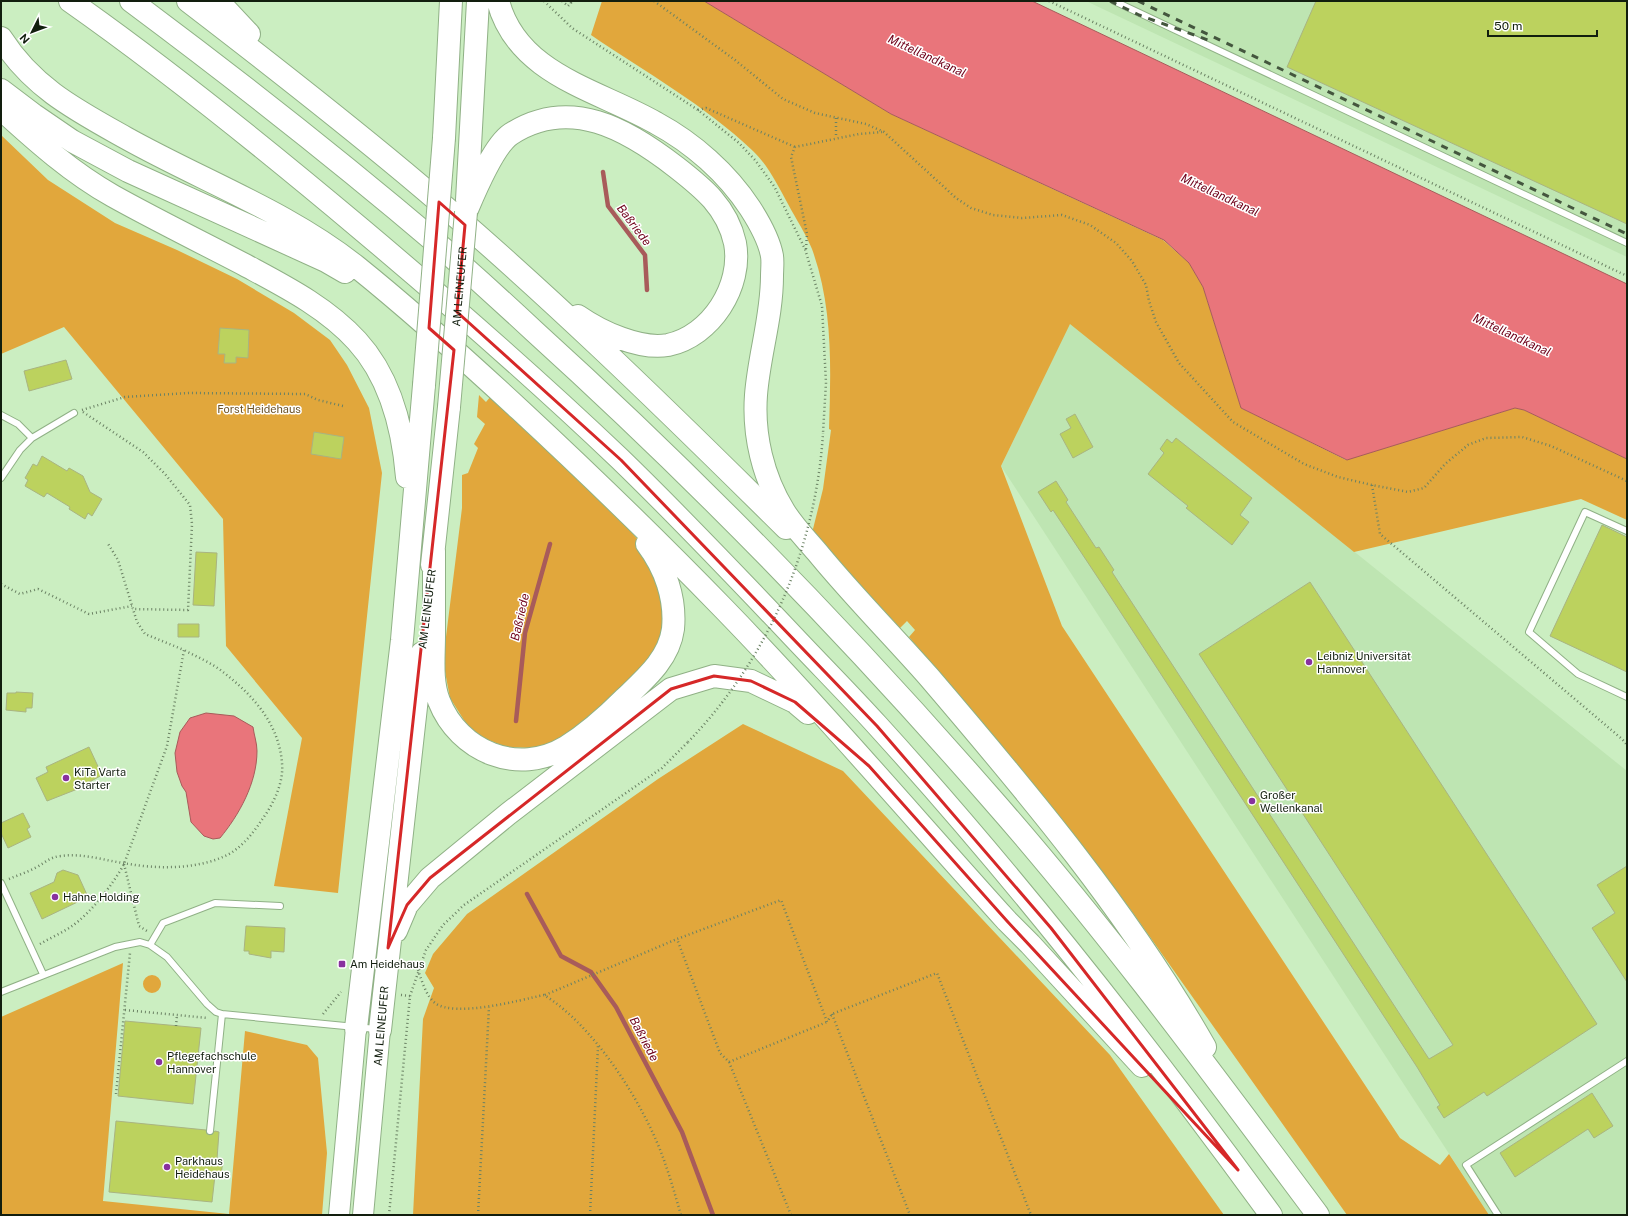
<svg xmlns="http://www.w3.org/2000/svg" width="1628" height="1216" font-family="'Public Sans',sans-serif">
<rect width="100%" height="100%" fill="#cbeec1"/>
<path fill="#bee5b2" d="M1086,1H1627V257Z
M1070,323L1627,771V1215H1489L1001,466Z"/>
<path fill="#e1a73c" d="M602,1H704L891,114L1163,240L1189,263L1203,287L1241,408L1346,460L1515,408L1524,410L1627,459V520L1581,499L1354,552L1070,324L1001,466L1062,626L1400,1138L1440,1165L1449,1154L1489,1215H1347L1128,906L1050,805L909,637L915,630L907,621L900,628L812,533L823,489L831,430L829,429C831,368 833,307 812,249C806,234 796,219 788,204C778,186 768,165 753,151C705,105 645,72 591,35Z
M1,135L48,180L115,223L177,250L237,279L294,313L330,340L347,365L369,408L382,473L338,893L274,886L302,738L226,646L223,519L64,327L1,354Z
M479,395L486,402L491,396L617,516L639,541L662,581L663,636L640,674L567,736L550,744L532,748L506,747L486,739L469,728L450,698L443,661L462,508V475L468,473L478,448L474,444L485,424L477,417Z
M743,724L843,771L1110,1055L1224,1215H413L423,1019L434,988L425,973L433,954L467,914L658,779Z
M123,963L103,1201L229,1214L245,1031L307,1045L318,1058L327,1153L322,1215H1V1017Z
M143 984a9 9 0 1 1 18 0a9 9 0 1 1-18 0Z"/>
<path fill="#e9757b" stroke="#a85b5a" d="M704,1H1032L1627,284V459L1524,410L1515,408L1347,460L1241,408L1203,287L1189,263L1164,240L891,114Z
M206,713L234,716L253,727C254,735 257,743 257,751C257,783 239,815 220,838L213,839L204,836L191,822L186,792L182,786L177,772L175,753L180,732L190,718Z"/>
<g fill="none" stroke-linecap="round" stroke-linejoin="round">
<path stroke="#a85b5a" stroke-width="4.5" d="M603,172L608,206L645,255L647,290
M516,721L525,633L550,544
M527,894L561,956L591,972L616,1007L682,1132L713,1215"/>
</g>
<path fill="#bcd25e" stroke="#a9b481" d="M1316,1H1627V224L1287,67Z
M220,328L249,330L248,358L236,357V363H224L225,354H218Z
M66,360L72,379L29,391L24,371Z
M1075,414L1093,447L1073,458L1060,434L1071,428L1066,419Z
M314,432L344,437L341,459L311,454Z
M1176,438L1252,498L1240,515L1249,522L1232,545L1186,508L1188,506L1148,474L1164,453L1160,449L1167,439L1172,443Z
M42,456L67,471L69,468L83,476L90,492L102,499L92,516L88,513L85,519L69,509L70,507L47,493L44,497L25,486L28,480L25,478L33,464L37,466Z
M1056,481L1068,500L1066,502L1096,548L1099,547L1114,570L1112,572L1429,1059L1453,1045L1199,654L1310,582L1597,1024L1487,1096L1484,1092L1444,1118L1437,1107L1440,1105L1417,1067L1110,596L1053,510L1051,512L1038,492Z
M1602,525L1627,537V672L1550,636Z
M196,552L217,553L214,606L193,605Z
M178,624H199V637H178Z
M16,692L33,693L32,708H26V712L6,710L7,693H16Z
M89,747L102,775L75,790L47,801L36,778L48,772L46,767Z
M23,813L30,827L27,829L31,837L8,848L1,833V823Z
M1627,866V982L1592,928L1615,913L1597,885Z
M63,870L78,875L88,897L42,919L30,893L54,882L57,873Z
M246,926L285,928L284,952L271,951V958L249,954V951H244Z
M125,1021L201,1028L193,1104L118,1096Z
M1592,1093L1613,1126L1594,1138L1588,1129L1515,1177L1500,1153Z
M116,1121L206,1130L207,1134L210,1135L215,1131L219,1132L217,1159H223L221,1176L215,1175L212,1202L109,1192Z"/>
<g fill="none" stroke-linecap="round" stroke-linejoin="round">
<defs>
<path id="lane" d="M1114,1L1627,243
M1,415L18,424L32,438
M1,478L20,450L32,438L74,413
M1627,531L1585,512L1529,632L1578,674L1627,697
M1,883L43,974
M150,945L163,923L215,903L280,906
M1,992L115,947L140,942L150,945L167,957L207,1004L216,1012L222,1014L376,1029
M210,1131L222,1014
M1498,1215L1466,1165L1627,1061"/>
<path id="primary" d="M339,1215L356,1028
M363,1215L380,1030"/>
<path id="highway" d="M70,1C171,72 267,150 361,229C449,303 536,379 619,458C677,514 733,573 788,631C817,662 848,693 877,725C1018,880 1148,1046 1271,1215
M131,1C237,80 340,161 440,246C472,274 504,303 535,332C696,478 848,634 990,797C1107,930 1212,1073 1318,1215
M188,1C261,57 334,114 405,173C538,284 663,406 786,528
M218,1L249,34
M498,1C517,75 599,90 656,123C693,143 727,173 750,208C759,222 769,239 772,256C773,262 772,270 772,276C772,317 759,355 756,395C753,435 763,477 784,511C793,526 806,539 817,552C853,596 892,635 929,677C1029,794 1129,913 1205,1047
M1,38C33,88 76,110 126,138C203,181 288,212 357,267C413,312 467,361 520,410C590,475 658,541 724,609C822,710 913,817 1007,921L1030,944L1142,1066
M1,90L34,115L72,141L128,171L326,261L345,272
M1,109C36,141 72,173 113,196C156,220 201,242 245,265C284,286 326,307 357,341C390,377 403,429 407,477
M444,138L451,1
M467,200L478,1
M466,212C475,191 493,146 511,134C570,96 627,129 676,167C703,188 727,207 735,243C743,286 711,336 668,345C640,350 601,332 578,316
M434,551C434,579 434,607 434,636C434,657 431,681 439,701C459,752 518,776 566,747C585,735 608,715 624,699C645,679 669,659 673,629C676,598 665,568 647,544
M432,565L449,407
M396,931L407,905L430,878L508,814L671,689L714,676L751,681L795,702L808,713
M356,1028L402,640L424,385
M380,1030L422,653"/>
</defs>
<use href="#lane" stroke="#90b186" stroke-width="8"/>
<use href="#primary" stroke="#90b186" stroke-width="22"/>
<use href="#highway" stroke="#90b186" stroke-width="24"/>
<path stroke="#6b8264" stroke-width="2.5" stroke-dasharray="1 3" stroke-linecap="butt" d="M544,1L572,28L698,110L739,143L755,160L774,186L805,249L822,306L826,383L823,433
M562,1L568,6L571,3L570,1
M654,1L735,60L783,99L815,113L866,124L884,132L956,198L971,208L993,215L1022,218L1062,215L1090,225L1116,243L1132,261L1146,285L1149,301L1156,322L1179,363L1233,422L1304,464L1338,477L1372,485L1408,492L1424,488L1445,464L1468,445L1486,438L1522,437L1551,446L1627,481
M1049,1L1627,276
M698,110L706,108L795,147
M836,118V138
M806,249L807,234L791,157L795,147L859,134L882,132
M82,410L125,397L189,393L305,394L318,400L343,406
M83,412L143,452L165,474L190,505L192,524L188,610L132,609
M1372,485L1380,534L1622,739L1627,745
M1,584L20,594L38,589L89,614L132,606
M124,864L139,926L147,931
M9,879C18,875 28,872 37,867C46,862 50,857 61,856C82,853 103,860 123,863C155,869 195,870 225,856C239,850 252,835 261,821C273,805 284,783 282,763C279,724 253,695 223,672C212,663 197,657 184,650
M40,944C50,938 62,933 72,926C90,914 114,883 124,864L167,746L184,650L145,634L137,622L118,560L107,542
M418,970C422,981 426,996 435,1003C455,1018 520,1000 544,995C595,1026 646,1107 665,1163C671,1180 676,1198 681,1215
M401,995L410,996
M545,995L677,939
M125,1010L208,1018
M323,1014L341,992
M832,1014L910,1215
M176,1026L177,1015
M729,1062L827,1022
M116,1094L130,953
M389,1215L410,996L426,950L443,925L464,905L662,768L688,742
M478,1215L489,1007
M590,1215L598,1046
M791,1215L729,1062L720,1053L677,939L781,900L827,1022L832,1014L937,973L1031,1215"/>
<use href="#lane" stroke="#fff" stroke-width="6"/>
<use href="#primary" stroke="#fff" stroke-width="20"/>
<use href="#highway" stroke="#fff" stroke-width="22"/>
<path stroke="#44563e" stroke-width="3" stroke-dasharray="7 7" stroke-linecap="butt" d="M1110,1L1139,15L1208,40
M1138,1L1627,234"/>
<defs>
<g id="highway-bridge">
<path d="M424,385L444,138"/>
<path id="s1" d="M449,407L466,212"/>
</g>
</defs>
<use href="#highway-bridge" stroke="#90b186" stroke-width="24" stroke-linecap="butt"/>
<path stroke="#6b8264" stroke-width="2.5" stroke-dasharray="1 3" stroke-linecap="butt" d="M688,742C768,659 816,548 823,433"/>
<use href="#highway-bridge" stroke="#fff" stroke-width="22"/>
</g>
<path fill="none" stroke="#d62828" stroke-width="3" stroke-linejoin="round" d="M439,202L465,225L457,312L621,460L877,726L1051,928L1238,1170L1007,921L869,766L795,702L751,681L714,676L671,689L430,878L407,905L388,948L454,350L429,328Z"/>
<g fill="#88319e" stroke="#fff" stroke-width="1.5">
<circle cx="1309" cy="662" r="4"/>
<circle cx="66" cy="778" r="4"/>
<circle cx="1252" cy="801" r="4"/>
<circle cx="55" cy="897" r="4"/>
<rect x="338" y="960" width="8" height="8" rx="2"/>
<circle cx="159" cy="1062" r="4"/>
<circle cx="167" cy="1167" r="4"/>
</g>
<g text-anchor="middle" dominant-baseline="central" stroke-width="3" stroke-linejoin="round" paint-order="stroke">
<g font-size="11" fill="#121e0e" stroke="#fff">
<text stroke="none"><textPath href="#s1" startOffset="121">AM LEINEUFER</textPath></text>
<text transform="translate(427 609) rotate(-83)">AM LEINEUFER</text>
<text transform="translate(381 1026) rotate(-85)">AM LEINEUFER</text>
</g>
<g font-size="11" fill="#6b5226" stroke="#fff">
<text x="259" y="409">Forst Heidehaus</text>
</g>
<g font-size="11" fill="#121e0e" stroke="#fff" text-anchor="start">
<text x="1317" y="656">Leibniz Universität<tspan x="1317" dy="13">Hannover</tspan></text>
<text x="74" y="772">KiTa Varta<tspan x="74" dy="13">Starter</tspan></text>
<text x="1260" y="795">Großer<tspan x="1260" dy="13">Wellenkanal</tspan></text>
<text x="63" y="897">Hahne Holding</text>
<text x="350" y="964">Am Heidehaus</text>
<text x="167" y="1056">Pflegefachschule<tspan x="167" dy="13">Hannover</tspan></text>
<text x="175" y="1161">Parkhaus<tspan x="175" dy="13">Heidehaus</tspan></text>
</g>
<g font-size="12" font-style="italic" fill="#6e0019" stroke="#fff">
<text transform="translate(927 56) rotate(25)">Mittellandkanal</text>
<text transform="translate(1220 195) rotate(25)">Mittellandkanal</text>
<text transform="translate(634 225) rotate(53)">Baßriede</text>
<text transform="translate(1512 335) rotate(25)">Mittellandkanal</text>
<text transform="translate(520 617) rotate(-77)">Baßriede</text>
<text transform="translate(644 1039) rotate(62)">Baßriede</text>
</g>
</g>
<rect width="1628" height="1216" fill="none" stroke="#121e0e" stroke-width="4"/>
<g transform="translate(32 32) rotate(228)" stroke="#ffffff" stroke-width="3" paint-order="stroke">
<path d="M0-3L7 15L0 10L-7 15Z" fill="#121e0e"/>
<text y="-6" font-size="11" font-weight="bold" text-anchor="middle" fill="#121e0e">N</text>
</g>
<path d="M1488 30v6h109v-6" fill="none" stroke="#121e0e" stroke-width="2"/>
<text x="1494" y="30" font-size="12" fill="#121e0e" stroke="#ffffff" stroke-width="3" paint-order="stroke">50 m</text>
</svg>
